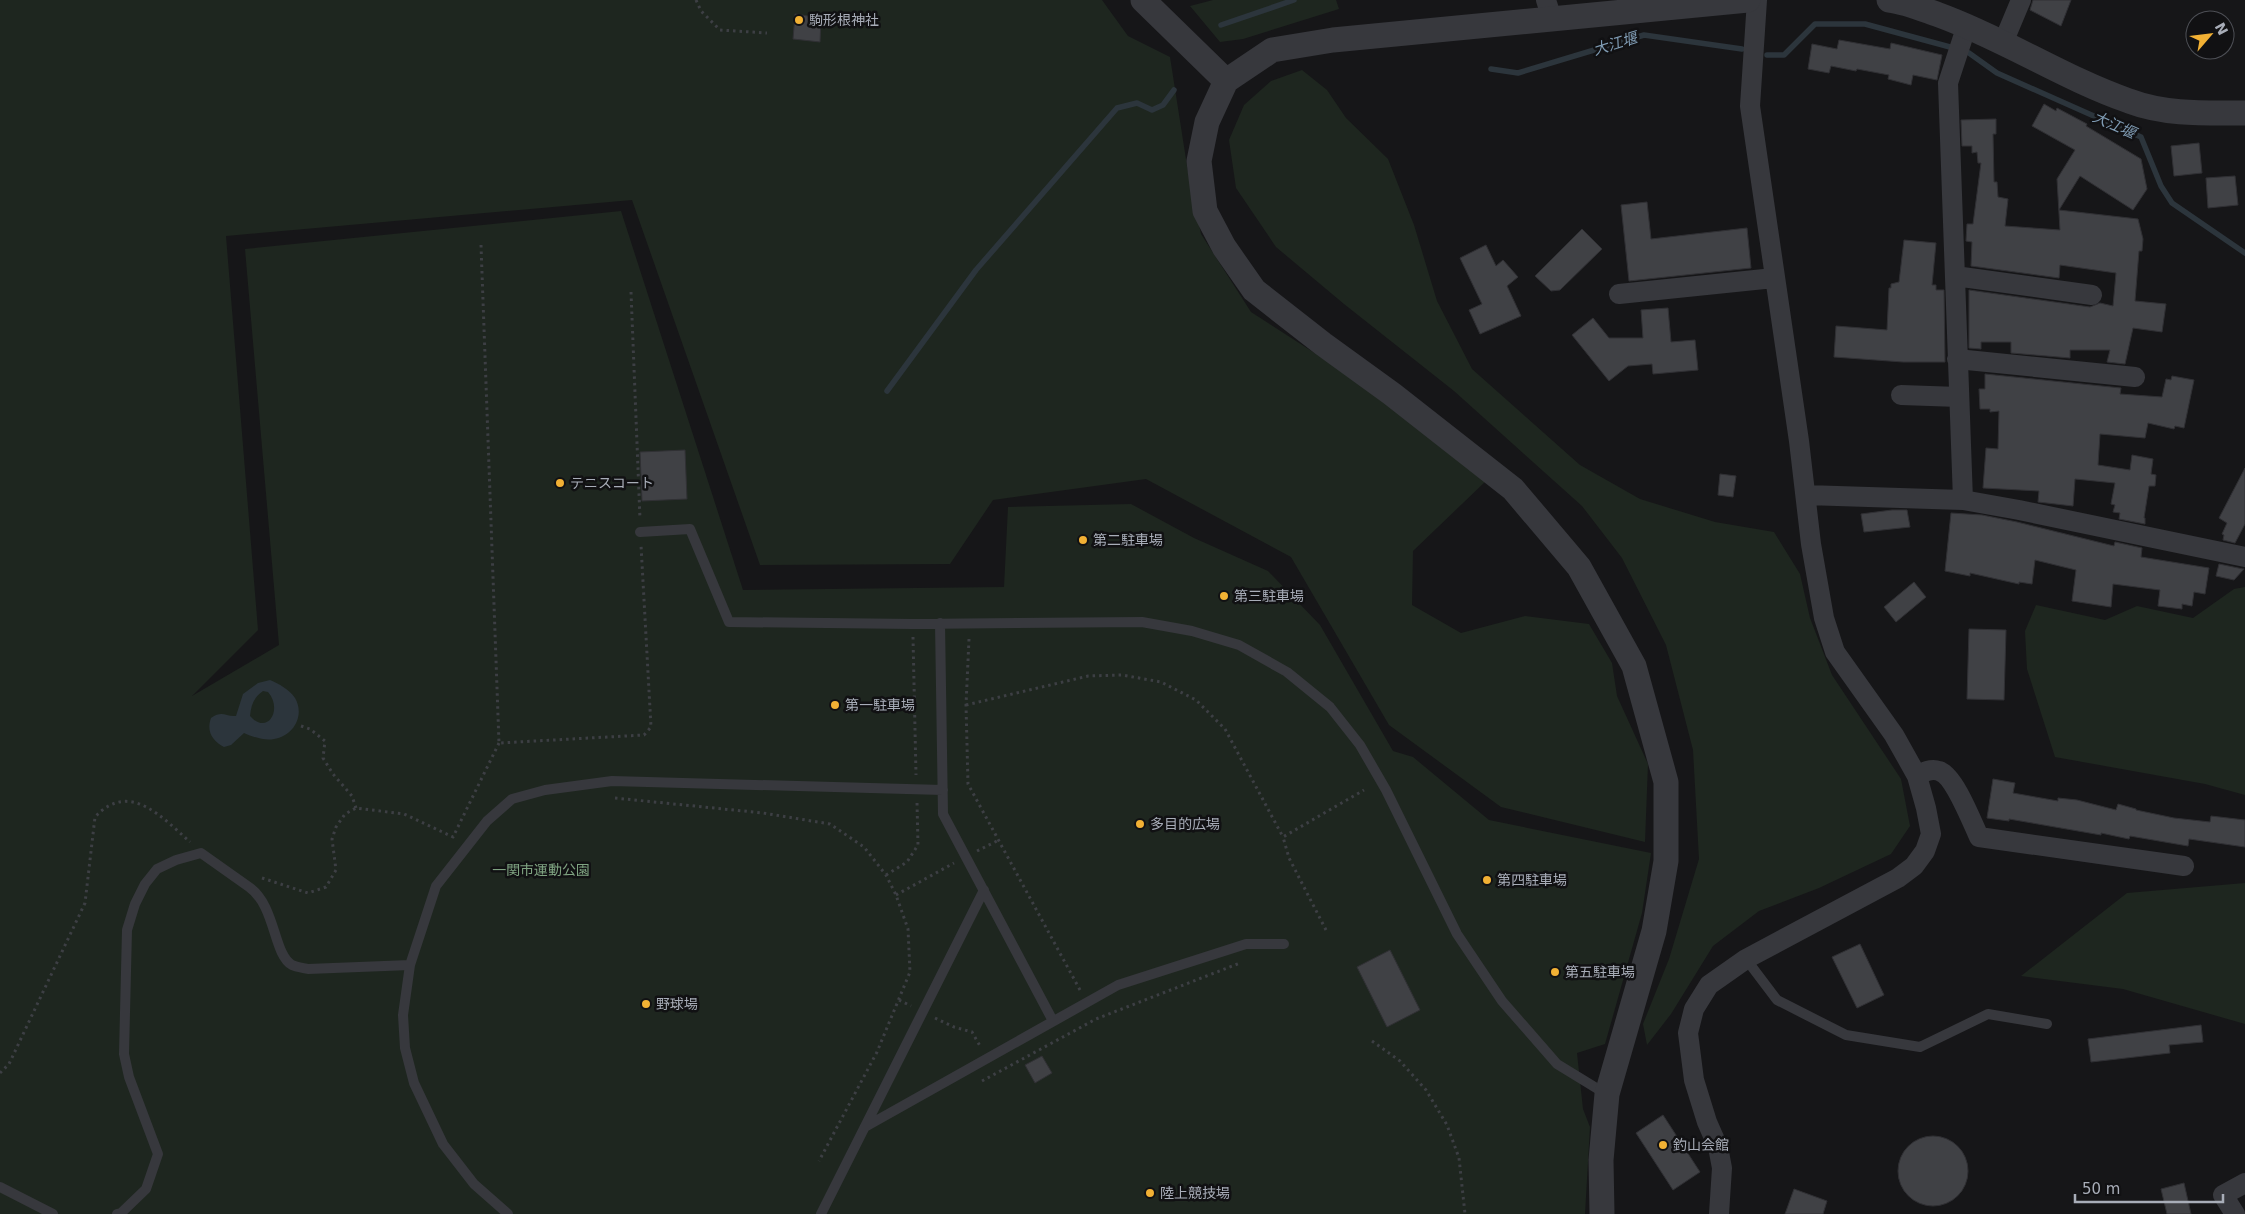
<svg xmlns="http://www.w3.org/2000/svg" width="2245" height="1214" font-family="'DejaVu Sans','Noto Sans JP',sans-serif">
<rect width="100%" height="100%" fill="#161618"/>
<path fill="#1e261f" d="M0,0H1102L1128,36L1170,57L1188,172L1201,234L1251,312L1375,392L1487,480L1413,551L1412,605L1461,633L1525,616L1589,624L1612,663L1617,696L1648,764L1645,842L1501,807L1389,725L1291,557L1146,479L993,500L950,564L760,565L632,200L226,236L258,630L192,696L279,645L245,249L621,211L743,590L1004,587L1008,507L1131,504L1194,538L1268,571L1320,625L1393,751L1413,757L1489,820L1651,853L1642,913L1605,1044L1577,1053L1583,1109L1590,1127L1585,1214H0Z
M1213,0H1336L1339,9L1243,39L1220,42L1190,6Z
M1302,70L1327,90L1346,118L1388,159L1414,225L1437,301L1472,369L1580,465L1640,499L1715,522L1774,532L1800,574L1810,618L1832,675L1901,779L1910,826L1891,854L1819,888L1759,911L1713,946L1671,1014L1647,1045L1643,1024L1669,959L1699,859L1693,750L1666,645L1622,558L1582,506L1454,391L1344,304L1276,247L1236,188L1229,140L1244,105L1271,81Z
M2245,587V795L2205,784L2055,757L2027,669L2025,631L2036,605L2105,620L2137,606L2193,618L2234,589Z
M2245,883V1024L2123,989L2021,976L2127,893Z"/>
<path fill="#2c353c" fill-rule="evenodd" d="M270,680C279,684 289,689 295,698C305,715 294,736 274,739C265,741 253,737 244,733L231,745L224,747C213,741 206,732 211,718C223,710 225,717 236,716L243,694L258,683ZM263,691L268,692C283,709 268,736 250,716C251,705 254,697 263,691Z"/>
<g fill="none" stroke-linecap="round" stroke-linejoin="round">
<path stroke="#2c353c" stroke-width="5.5" d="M1221,25L1294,0
M1969,53L1997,73L2141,137L2161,186L2172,203L2245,253
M1767,55H1784L1815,24H1865L1950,47
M1491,69L1518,73L1644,35L1742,49
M887,391L976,270L1117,108L1137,103L1152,110L1163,105L1174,90"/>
</g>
<path fill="#404145" stroke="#303034" d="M2033,0H2071L2061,26L2030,10Z
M795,14L821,18L820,42L793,39Z
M1839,40L1890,49L1891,43L1942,55L1937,80L1913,75L1911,85L1888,79L1889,75L1857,69L1856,71L1831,66L1829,73L1808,69L1812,44L1837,49Z
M2044,104L2056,111L2057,108L2087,124L2086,126L2141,159L2147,189L2133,210L2080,176L2059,210L2138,219L2143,239L2142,251H2139L2135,301L2166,304L2162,332L2133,328L2125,364L2107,362L2110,350H2070V358L2011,353V342H1981V349L1969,348V290L2090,307L2100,303L2113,306L2116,273L2060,265L2059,278L1971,266L1972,242L1966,241L1967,224H1973L1981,163H1978L1977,152L1972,153V146H1962L1961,120L1996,119V134H1993L1994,182H1997L1998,197L2008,199L2005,226L2060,230L2057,179L2075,150L2032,126Z
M2199,143L2202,173L2174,176L2171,146Z
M2235,176L2238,205L2208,208L2206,178Z
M1647,202L1651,239L1747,228L1751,268L1629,281L1621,205Z
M1582,229L1602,249L1560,290L1551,291L1535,276Z
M1904,240L1936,243L1932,285H1936V290H1944L1945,362H1903L1834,357L1836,326L1887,330L1889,288H1891V284L1899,282Z
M1486,245L1496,266L1503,260L1518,277L1507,286L1521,316L1480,334L1469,310L1482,304L1460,258Z
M1668,308L1671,342L1695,340L1698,370L1653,374L1652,364L1628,366L1609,381L1572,335L1593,318L1609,338H1643L1641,310Z
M1985,374L2121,388L2120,394L2162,397L2166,379L2171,380L2172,376L2194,380L2184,428L2175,426L2174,429L2148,423L2145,438L2100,434L2098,465L2130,470L2132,455L2153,459L2151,474L2156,475L2155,486H2149L2144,518H2145V524L2119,519L2120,513L2113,512L2115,505L2111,504L2115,483L2075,479L2073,506L2038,502L2039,491L1983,488L1986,448L1998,449L1999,411L1990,412V409H1980L1979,389H1985Z
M685,450L687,499L642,501L640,452Z
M2245,468V524L2235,543L2223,540L2224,535L2222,534L2227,523L2219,518Z
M1720,474L1736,476L1733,497L1718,495Z
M1892,510H1907L1910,527L1864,532L1861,514Z
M1951,513L1982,515L2017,522L2114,546L2115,542L2142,548L2141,557L2209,568L2205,594L2194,592L2192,606L2182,604V609L2158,606L2160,590L2113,584L2111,607L2072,601L2076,570L2035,560L2032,584L2019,582V584L1970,573V576L1945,571Z
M2219,564L2243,569H2244L2234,580L2216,576Z
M1914,582L1926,597L1896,622L1884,607Z
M1969,629L2006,630L2004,700L1967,699Z
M1993,779L2015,783L2013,793L2058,801V798L2077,800L2116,810L2118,804L2136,809V810L2174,818L2210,822L2211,816L2245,820V847L2189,839L2188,846L2130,836L2129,839L2101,833V835L2009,819V821L1987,818Z
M1860,944L1884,995L1857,1008L1832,957Z
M1390,950L1420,1010L1387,1027L1357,967Z
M2201,1025L2203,1042L2169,1045L2170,1053L2091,1062L2088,1039Z
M1042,1056L1052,1073L1035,1083L1025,1065Z
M1663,1115L1700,1172L1673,1190L1636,1133Z
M1898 1171a35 35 0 1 1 70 0a35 35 0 1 1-70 0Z
M2184,1183L2191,1214H2167L2161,1189Z
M1794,1189L1827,1201L1823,1214H1785Z"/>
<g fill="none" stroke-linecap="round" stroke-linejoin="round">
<path stroke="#3d3f44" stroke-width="3" stroke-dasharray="2.5 4" stroke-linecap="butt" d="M696,0L701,11L720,30L767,33
M481,245L499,743L644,735L651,727L641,545
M631,292L640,519
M913,637L916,775
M969,639L966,705L968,784L1080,990
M966,705L1088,676L1122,675L1161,682L1196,700L1225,729L1283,837
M301,726L310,729L325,741L323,758L333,774L352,796L356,808
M615,798L763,813L830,824L864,847L886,875L896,895L908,929L910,972L877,1052L819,1161
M977,851L999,840
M886,875L907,862L918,845L917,802
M262,878L308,893L326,887L336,870L332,839L336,827L345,814L356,808L404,814L453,837L499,743
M896,895L954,863
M1326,930L1289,858L1283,837L1364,790
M899,1000L911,1006
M935,1018L954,1027L972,1032L980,1046
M1372,1041L1400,1061L1426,1090L1447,1125L1459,1158L1465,1214
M0,1073L9,1064L85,903L95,817C129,780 162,817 190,842
M982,1081L1096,1019L1240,963"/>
<path stroke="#37383d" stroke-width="10" d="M640,532L690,529L729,622L913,624L1142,622L1192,631L1239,645L1287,672L1330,707L1360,745L1386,790L1457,934L1502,1001L1557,1064L1606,1094
M940,623L943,814L1053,1021
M1746,959L1777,1000L1846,1035L1920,1047L1988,1014L2047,1024
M865,1127L1118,985L1246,944H1284
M0,1187L53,1214
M117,1214L121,1213L146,1189L158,1154L129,1077L124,1054L127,930L135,904L145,884L157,869L176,860L201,853L249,887C276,906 273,954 292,965C296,967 304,968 308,969L410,965
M508,1214L474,1184L443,1144L414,1083L405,1048L403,1015L410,965L436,886L487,821L512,799L545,790L612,781L943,790
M821,1214L984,890"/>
<path stroke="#37383d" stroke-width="20" d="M1546,0L1552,19
M2003,43L2021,0
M1955,276L2092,295
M1619,294L1774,278
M1957,359L2135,377
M1901,395L1959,397
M1806,495L1963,500L2019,510L2245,557
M1963,500L1948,83L1967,25
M1917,776C1924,772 1931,768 1939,771C1954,775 1972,822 1979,837L2184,866
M1719,1214L1722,1168L1718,1147L1707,1122L1694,1080L1688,1033L1694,1009L1709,985L1746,959L1898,878L1914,866L1925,851L1931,834L1926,808L1917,776L1894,735L1835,652L1824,618L1811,544L1799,441L1750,106L1757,0
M2235,1214L2223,1195L2245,1183"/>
<path stroke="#37383d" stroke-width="25" d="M1143,0L1226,81L1272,50L1333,40L1748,0
M1889,0C1906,2 1922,9 1939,15C2005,39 2063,78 2129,101C2166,115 2206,113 2245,113
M1226,81L1207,122L1199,161L1205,211L1224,247L1254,290L1323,344L1392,394L1513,489L1579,567L1634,666L1666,782V861L1654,931L1607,1094L1601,1160L1602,1214"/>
</g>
<g fill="#f2b134" stroke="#111113" stroke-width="2">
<circle cx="799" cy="20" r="5"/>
<circle cx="560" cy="483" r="5"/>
<circle cx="1083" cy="540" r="5"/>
<circle cx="1224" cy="596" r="5"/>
<circle cx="835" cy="705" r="5"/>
<circle cx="1140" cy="824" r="5"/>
<circle cx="1487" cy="880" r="5"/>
<circle cx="1555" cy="972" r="5"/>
<circle cx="646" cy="1004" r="5"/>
<circle cx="1663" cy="1145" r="5"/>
<circle cx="1150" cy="1193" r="5"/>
</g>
<g text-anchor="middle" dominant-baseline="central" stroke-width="5" stroke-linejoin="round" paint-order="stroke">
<g font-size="14" fill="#a8adb8" stroke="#111113" text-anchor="start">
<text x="809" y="20">駒形根神社</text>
<text x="570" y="483">テニスコート</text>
<text x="1093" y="540">第二駐車場</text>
<text x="1234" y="596">第三駐車場</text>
<text x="845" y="705">第一駐車場</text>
<text x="1150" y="824">多目的広場</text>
<text x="1497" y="880">第四駐車場</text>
<text x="1565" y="972">第五駐車場</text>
<text x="656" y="1004">野球場</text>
<text x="1673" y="1145">釣山会館</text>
<text x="1160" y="1193">陸上競技場</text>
</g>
<g font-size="14" fill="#7fa381" stroke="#111113">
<text x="541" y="870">一関市運動公園</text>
</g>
<g font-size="15" font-style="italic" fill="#7f9bb3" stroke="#111113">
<text transform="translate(1615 44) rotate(-17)">大江堰</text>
<text transform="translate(2114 125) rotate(24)">大江堰</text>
</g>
</g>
<g transform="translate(2210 35) rotate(62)"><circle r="24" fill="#111113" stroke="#4d4f55"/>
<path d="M0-4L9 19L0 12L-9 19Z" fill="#f2b134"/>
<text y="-8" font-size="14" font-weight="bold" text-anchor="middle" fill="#a8adb8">N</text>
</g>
<path d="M2075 1194v8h148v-8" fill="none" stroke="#a8adb8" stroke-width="2.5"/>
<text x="2082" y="1194" font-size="15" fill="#a8adb8" stroke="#111113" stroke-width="4" paint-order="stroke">50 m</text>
</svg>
